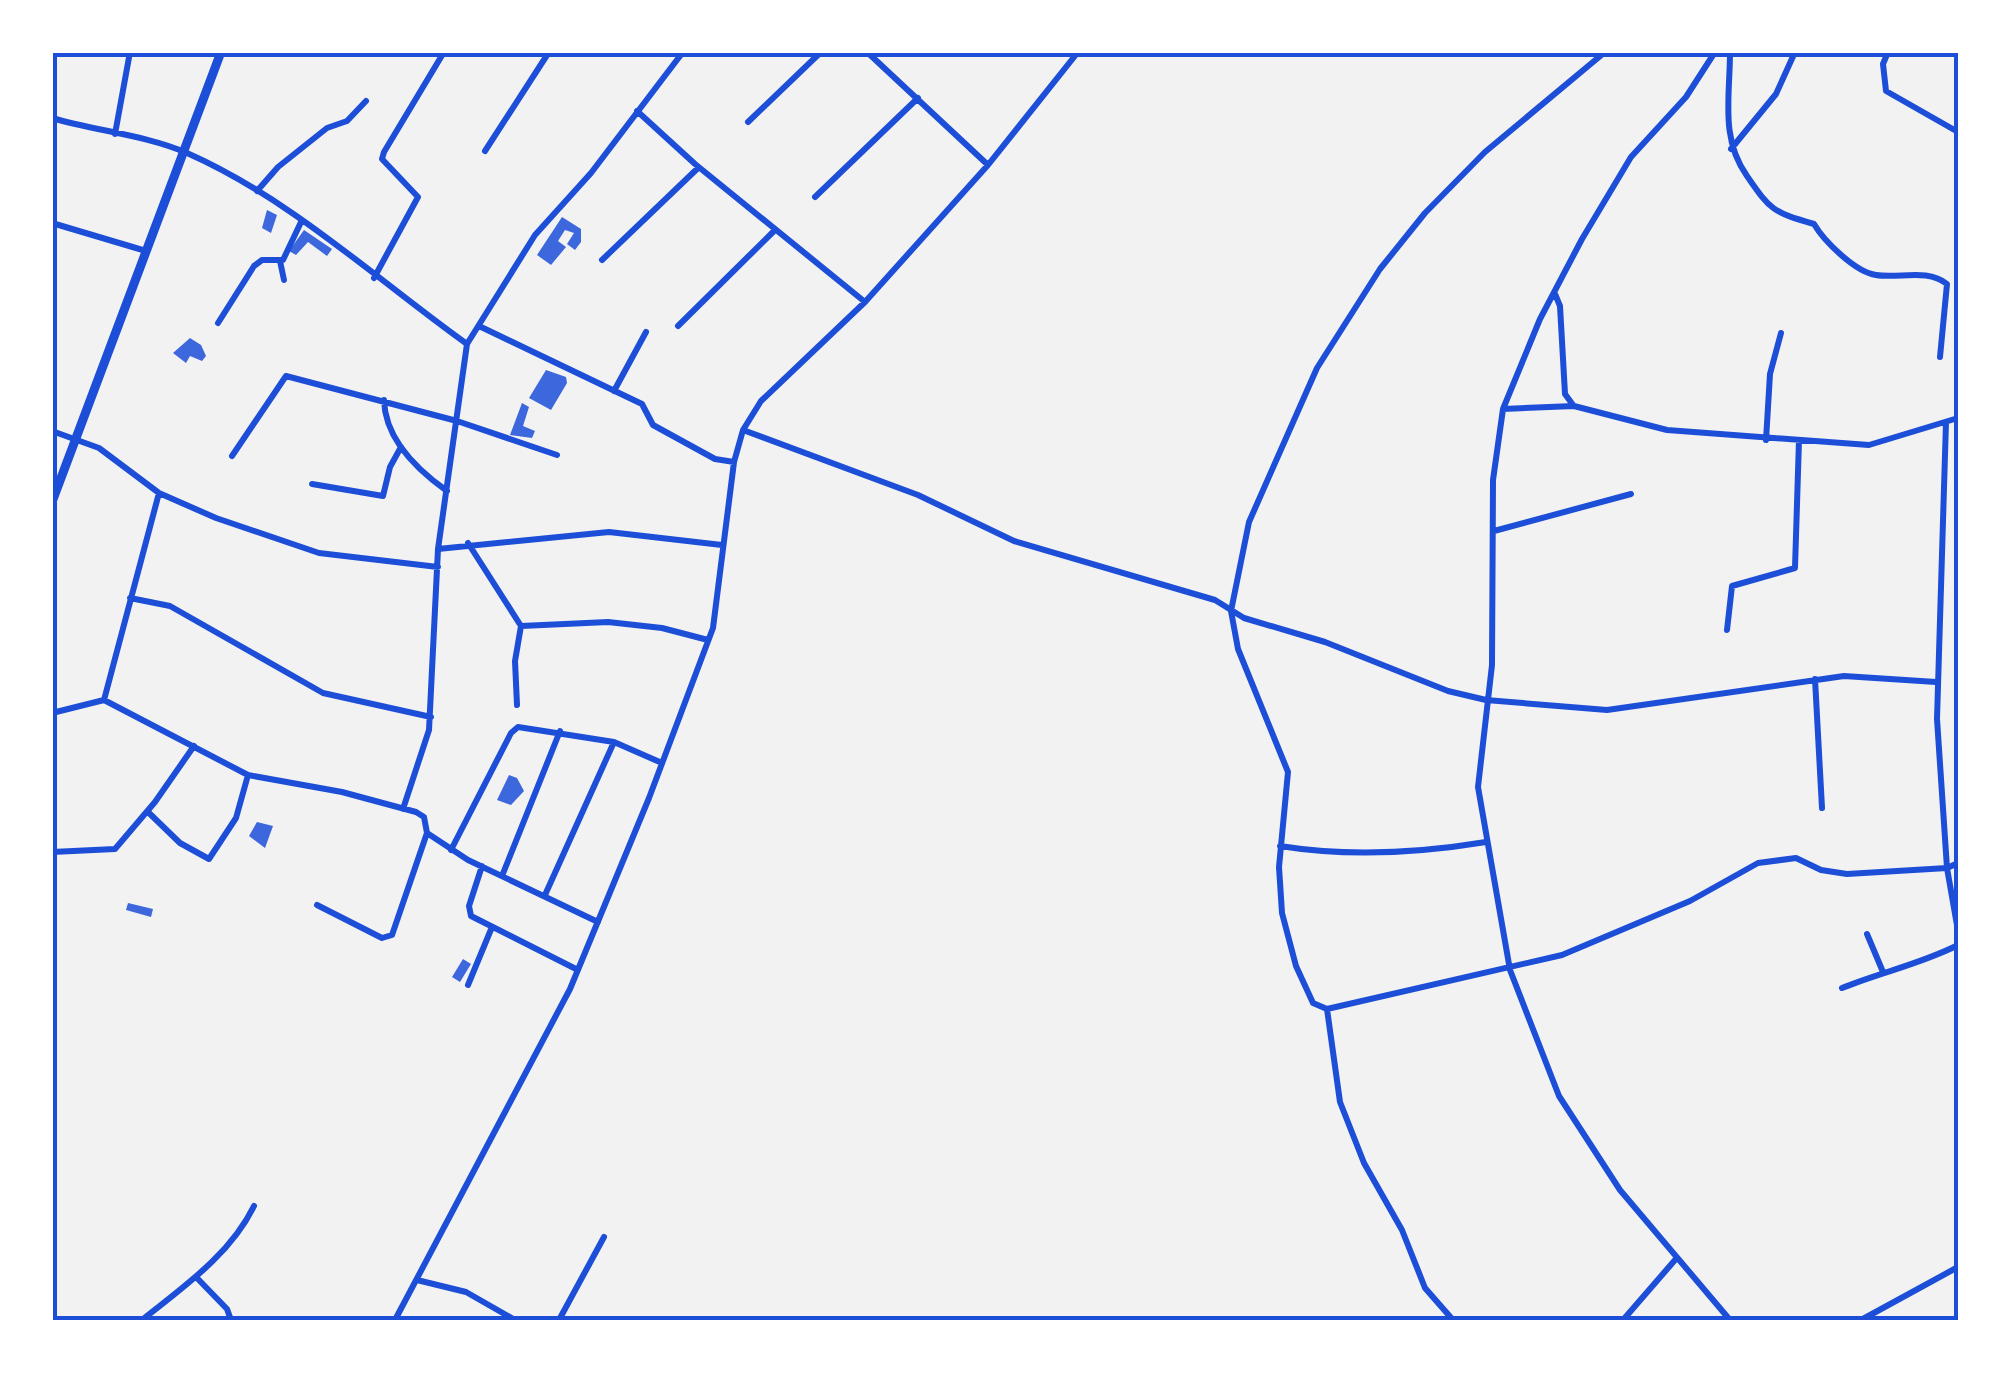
<svg xmlns="http://www.w3.org/2000/svg" width="2011" height="1373" font-family="'Exo 2',sans-serif">
<rect width="100%" height="100%" fill="#f2f2f2"/>
<path fill="#3d67dc" d="M267,210L277,215L271,233L262,228Z
M562,217L581,229V242L575,250L567,244L574,233L565,230L558,241L566,247L551,265L537,255Z
M304,230L332,249L327,256L308,242L296,255L289,251Z
M190,338L201,345L206,356L202,361L190,356L186,363L173,353Z
M546,370L566,377L567,383L551,410L529,398Z
M522,403L529,407L523,426L535,431L532,438L510,435Z
M509,775L517,778L524,791L511,805L497,800Z
M257,822L273,826L265,848L249,836Z
M128,903L153,909L151,917L126,910Z
M463,959L471,964L460,982L452,977Z"/>
<g fill="none" stroke-linecap="round" stroke-linejoin="round">
<path stroke="#1d4ed8" stroke-width="6" d="M867,52L988,165
M1605,52L1485,152L1425,213L1380,269L1317,368L1249,522L1231,611L1238,649L1288,772L1279,867L1282,913L1296,966L1313,1003L1327,1009L1562,955L1690,901L1758,863L1796,858L1821,870L1847,874L1947,868L1958,863
M1715,52L1686,97L1631,157L1582,239L1540,319L1503,409L1493,480L1492,665L1478,787L1510,970L1559,1096L1620,1190L1730,1320
M1730,52C1730,97 1720,138 1747,176C1771,211 1773,212 1814,224C1824,241 1855,272 1876,275C1899,279 1927,268 1947,284L1940,357
M1888,52L1883,64L1886,91L1958,132
M637,111L695,164L865,302
M52,118C96,131 146,135 187,153C291,199 376,279 467,344
M748,122L821,52
M115,134L130,52
M1731,149L1776,94L1795,52
M485,151L549,52
M257,191L278,167L327,128L347,121L366,101
M815,197L918,98
M52,223L146,251
M602,260L698,168
M280,261L284,280
M374,278L418,197L382,159L384,152L444,52
M1555,294L1560,306L1565,394L1573,405
M218,323L254,266L262,260H283L302,220
M479,326L642,404L653,425L715,459L734,462
M678,326L774,231
M614,391L646,332
M384,400C385,439 416,469 447,491
M1503,409L1574,406L1667,430L1869,445L1958,418
M1946,422L1937,719L1947,868L1958,931
M743,430L918,495L1014,541L1215,600L1244,618L1325,642L1448,691L1486,700L1607,710L1844,676L1936,682
M52,431L99,448L159,493L216,518L319,553L438,567
M1766,440L1770,374L1781,333
M232,456L286,376L457,421L557,455
M312,484L383,496L390,467L401,447
M1494,531L1631,494
M468,543L521,626L608,622L662,628L708,640
M438,549L609,532L722,545
M130,598L170,606L323,693L431,717
M1727,630L1732,586L1795,568L1799,440
M1815,679L1822,808
M104,700L159,493
M517,705L515,661L521,626
M52,713L104,700L248,775L342,792L416,812L424,817L427,833L468,860L598,922
M403,809L429,730L438,549L467,344L535,235L591,173L683,52
M148,812L180,843L209,859L236,818L248,775
M1280,846C1348,857 1419,853 1486,842
M451,850L511,733L518,727L614,742L662,763
M52,852L115,849L155,802L194,746
M482,866L469,906L471,916L578,970
M502,876L560,731
M545,895L614,742
M317,905L382,938L392,935L427,833
M1867,934L1883,972
M468,985L492,927
M1842,988C1881,972 1921,964 1958,945
M1327,1009L1340,1102L1364,1163L1402,1230L1425,1288L1453,1320
M197,1278L227,1309L231,1320
M417,1280L466,1292L515,1320
M142,1320C183,1287 230,1255 254,1206
M395,1320L570,989L649,798L713,628L734,462L743,430L761,401L865,302L988,165L1078,52
M559,1320L604,1237
M1623,1320L1675,1260
M1861,1320L1958,1267"/>
<path stroke="#1d4ed8" stroke-width="9" d="M52,502L221,52
M52,1214V1227"/>
</g>
<rect width="2011" height="1373" fill="none" stroke="#ffffff" stroke-width="110"/>
<rect x="55" y="55" width="1901" height="1263" fill="none" stroke="#1d4ed8" stroke-width="4"/>
</svg>
